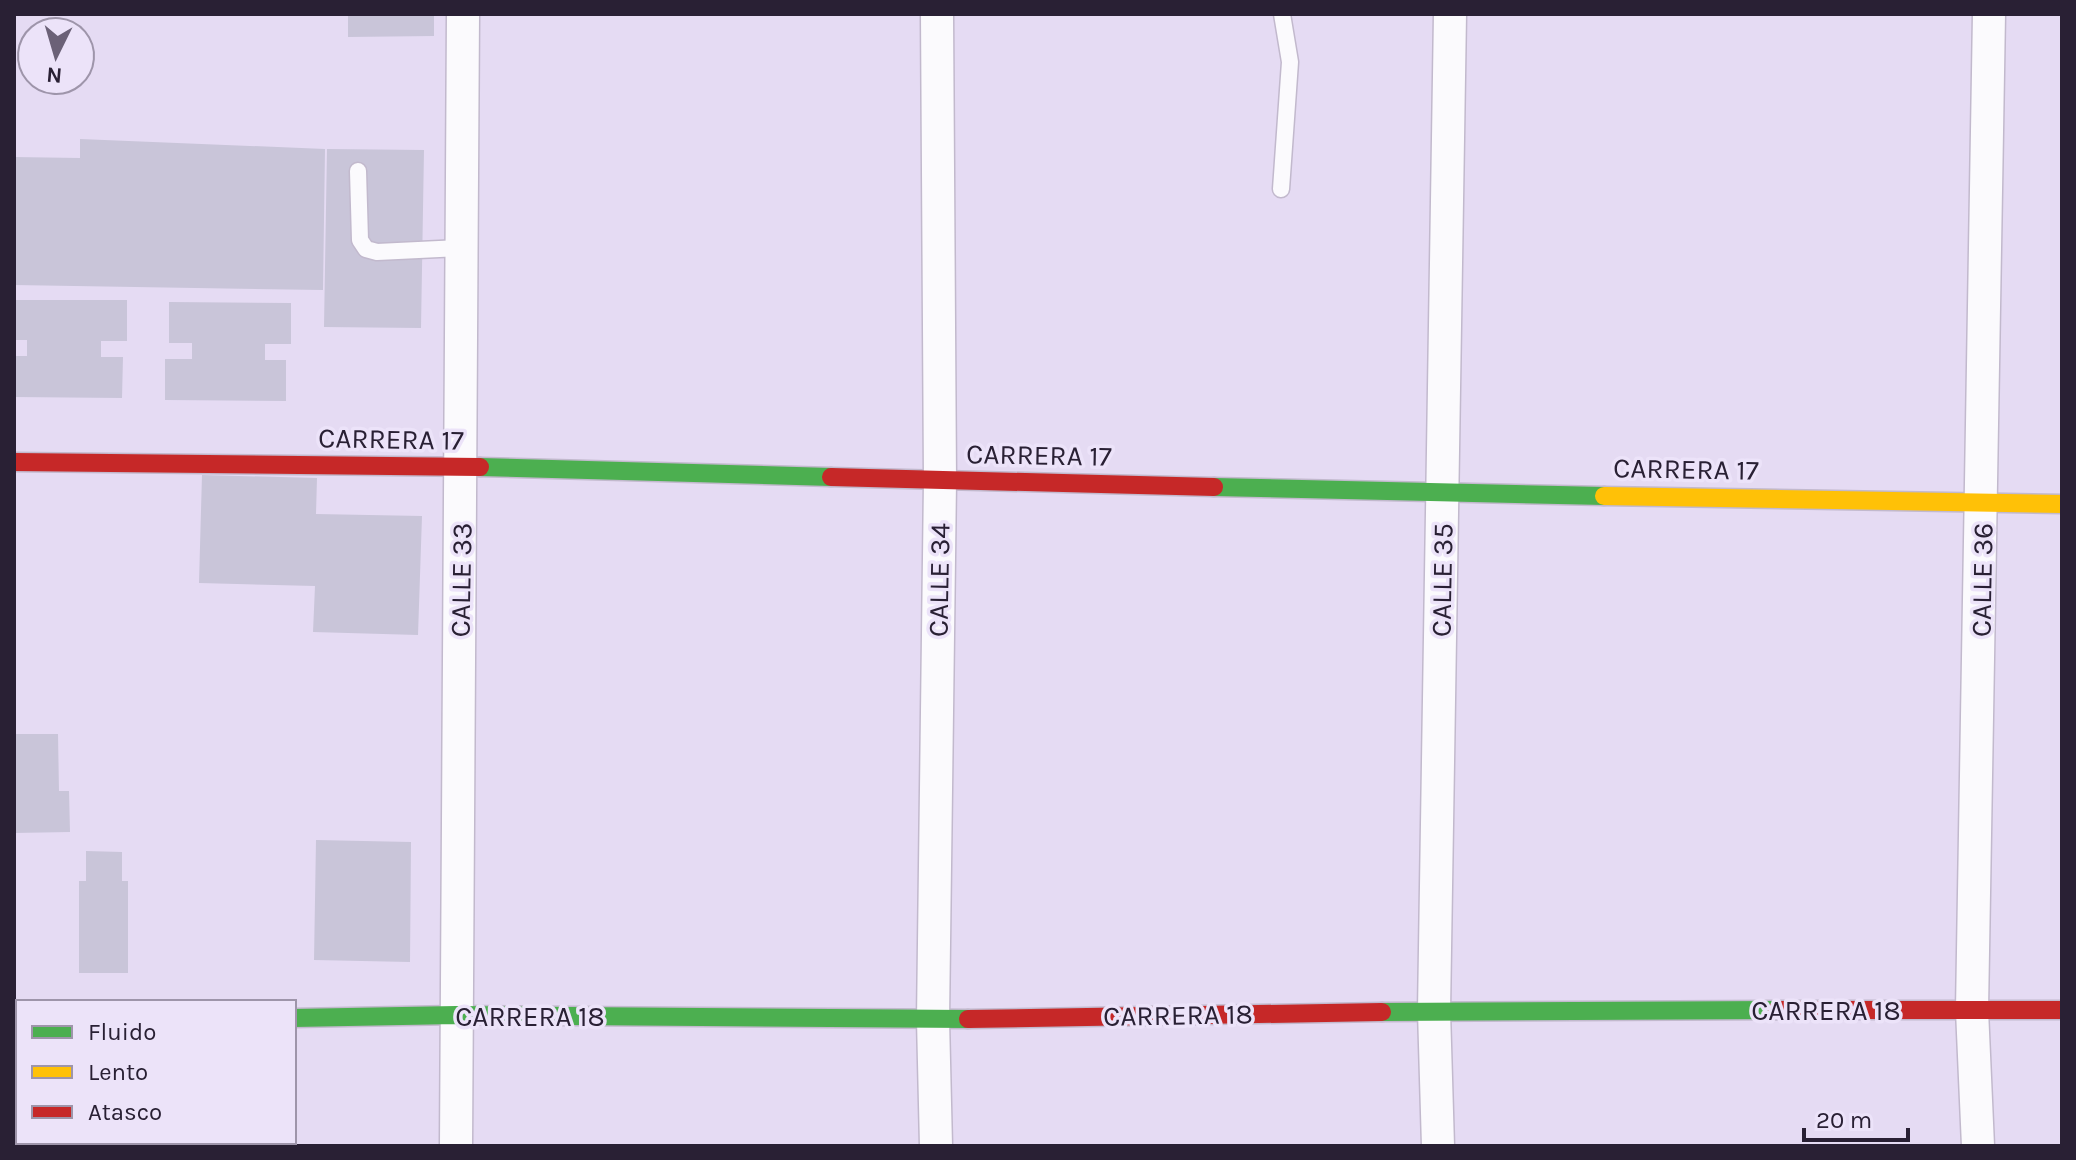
<svg xmlns="http://www.w3.org/2000/svg" width="2076" height="1160" font-family="Karla,sans-serif">
<rect width="100%" height="100%" fill="#e5dbf3"/>
<path fill="#c9c5d9" d="M348,14H434V36L348,37Z
M80,139L325,149L323,290L14,285V157L80,158Z
M327,149L424,150L421,328L324,327Z
M14,300H127V341H101V357H123L122,398L14,397V356H27V340H14Z
M169,302L291,303V344H265V360H286V401L165,400V359H192V343H169Z
M202,475L317,478L316,514L422,516L418,635L313,632L315,586L199,583Z
M14,734H58L59,791H69L70,832L14,833Z
M316,840L411,842L410,962L314,960Z
M86,851L122,852V881H128V973H79V881H86Z"/>
<g fill="none" stroke-linecap="round" stroke-linejoin="round">
<defs>
<path id="lane" d="M358,171L360,240L366,249L377,252L460,248
M1281,189L1290,62L1282,14
M108,1146L109,1142"/>
<path id="street" d="M14,1023H18
M456,1146L463,14
M936,1146L933,1020L940,481L937,14
M1438,1146L1434,1011L1450,14
M1978,1146L1972,1010L1989,14"/>
<path id="fast" d="M480,467L831,477
M1214,487L1604,496
M1382,1012L1777,1010
M294,1018L456,1015L968,1019"/>
<path id="slow" d="M1604,496L2062,504"/>
<path id="jam" d="M14,462L480,467
M831,477L1214,487
M1777,1010H2062
M968,1019L1382,1012"/>
</defs>
<use href="#lane" stroke="#c2b9cd" stroke-width="19"/>
<use href="#street" stroke="#c2b9cd" stroke-width="35"/>
<use href="#fast" stroke="#c2b9cd" stroke-width="21"/>
<use href="#slow" stroke="#c2b9cd" stroke-width="21"/>
<use href="#jam" stroke="#c2b9cd" stroke-width="21"/>
<use href="#lane" stroke="#fbfafd" stroke-width="16"/>
<use href="#street" stroke="#fbfafd" stroke-width="32"/>
<use href="#fast" stroke="#4caf50" stroke-width="18"/>
<use href="#slow" stroke="#ffc107" stroke-width="18"/>
<use href="#jam" stroke="#c62828" stroke-width="18"/>
</g>
<g text-anchor="middle" dominant-baseline="central" stroke-width="7" stroke-linejoin="round" paint-order="stroke">
<g font-size="28" fill="#292034" stroke="#ece3f9">
<text transform="translate(391 439) rotate(1)">CARRERA 17</text>
<text transform="translate(1039 455) rotate(1)">CARRERA 17</text>
<text transform="translate(1686 469) rotate(1)">CARRERA 17</text>
<text transform="translate(461 580) rotate(-89)">CALLE 33</text>
<text transform="translate(939 580) rotate(-89)">CALLE 34</text>
<text transform="translate(1442 580) rotate(-89)">CALLE 35</text>
<text transform="translate(1982 580) rotate(-89)">CALLE 36</text>
<text x="1826" y="1010">CARRERA 18</text>
<text transform="translate(1178 1015) rotate(-1)">CARRERA 18</text>
<text x="530" y="1016">CARRERA 18</text>
</g>
</g>
<rect width="2076" height="1160" fill="none" stroke="#292034" stroke-width="32"/>
<rect x="16" y="1000" width="280" height="144" fill="#ece3f9" stroke="#9e95aa" stroke-width="2"/>
<rect x="32" y="1026" width="40" height="12" fill="#4caf50" stroke="#9e95aa" stroke-width="2"/>
<text x="88" y="1040" font-size="24" fill="#292034">Fluido</text>
<rect x="32" y="1066" width="40" height="12" fill="#ffc107" stroke="#9e95aa" stroke-width="2"/>
<text x="88" y="1080" font-size="24" fill="#292034">Lento</text>
<rect x="32" y="1106" width="40" height="12" fill="#c62828" stroke="#9e95aa" stroke-width="2"/>
<text x="88" y="1120" font-size="24" fill="#292034">Atasco</text>
<g transform="translate(56 56) rotate(185)"><circle r="38" fill="#ece3f9" stroke="#9e95aa" stroke-width="2"/>
<path d="M0-6L14 30L0 20L-14 30Z" fill="#6b6177"/>
<text y="-12" font-size="22" font-weight="bold" text-anchor="middle" fill="#292034">N</text>
</g>
<path d="M1804 1128v12h104v-12" fill="none" stroke="#292034" stroke-width="4"/>
<text x="1816" y="1128" font-size="24" fill="#292034" stroke="#ece3f9" stroke-width="6" paint-order="stroke">20 m</text>
</svg>
